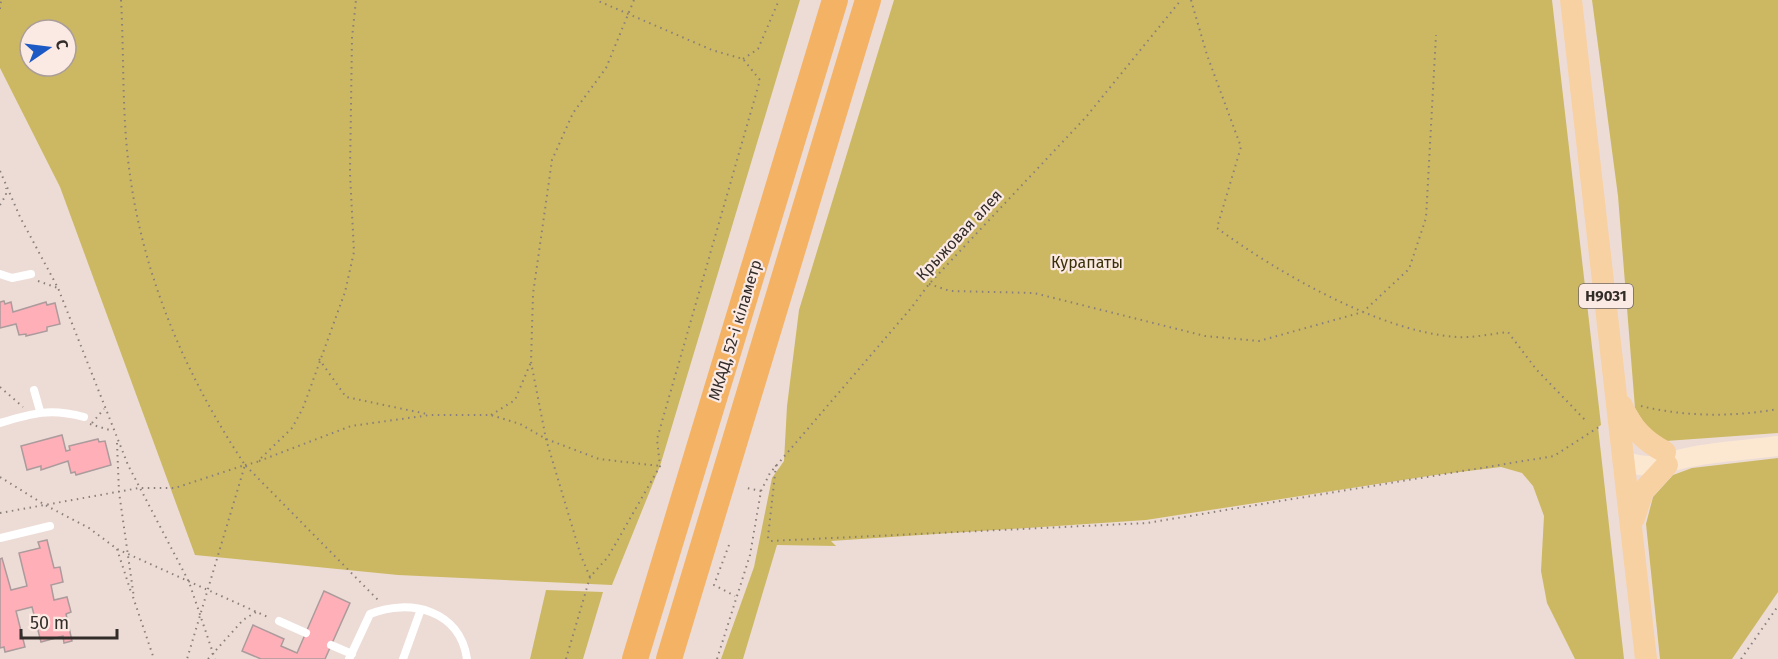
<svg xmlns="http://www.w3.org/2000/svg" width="1778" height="659" font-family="'Fira Sans',sans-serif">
<rect width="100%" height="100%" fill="#eddcd6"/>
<path fill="#ccb863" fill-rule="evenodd" d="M0,0H800L660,466L612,585L398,575L195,555L60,187L0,68ZM30,30H66V66H30Z
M894,0H1552L1601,425L1598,427L1624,659H1575L1547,603L1541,571L1544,516L1533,486L1522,473L1501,467L1435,475L1146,520L831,541L836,546L777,545L743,659H721L754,567L772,478L784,461L787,406L799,310Z
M1592,0H1778V433L1666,441L1650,433L1635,408L1618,196Z
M1778,458V592L1732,659H1660L1646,524L1653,497L1673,475L1692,468Z
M546,590L603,592L583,659H530Z"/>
<path fill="#feafb7" stroke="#ac9b9c" stroke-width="1.5" d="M4,301L5,304L11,302L13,312L46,302L47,305L55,303L60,324L47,327V331L26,336V334L19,335L16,324L0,328V302Z
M62,435L66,451L70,450L69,446L98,439L99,442L105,441L111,465L76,475L75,472L71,473L68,461L41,470V466L27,470L21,446Z
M47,540L54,568L60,567L63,582L51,585L54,600L67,597L71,612L66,614L72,641L64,643L63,636L41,642L32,607L16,611L25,647L5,652L4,647L0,648V559L2,558L11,590L27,586L19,553L40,548L38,542Z
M324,591L350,603L325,659H261L242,651L253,625L284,639L281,646L297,653Z"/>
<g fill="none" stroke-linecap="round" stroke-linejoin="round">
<path stroke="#8a7f7a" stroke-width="2" stroke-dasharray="1.5 4.5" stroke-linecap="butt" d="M121,0C124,53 122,106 128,159C140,270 184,373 245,465L187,659
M1191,0L1207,55L1241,147L1217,228C1278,273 1381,332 1457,337C1473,338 1491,334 1508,332L1536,369L1586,421
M0,9L1,0
M743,59L758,49L779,0
M0,171L20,217L58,288L128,465L189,582L215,659
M0,205L6,195V188
M38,281L58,288
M929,284L950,291L1034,293L1205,336L1259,341L1363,312L1409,269L1426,218L1436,35
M319,359L346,397L427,414
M0,387L23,407
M1641,406C1686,417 1733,417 1778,409
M491,415L515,400L531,362
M92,423L104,409
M90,424L113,431
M117,443L119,492L134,598
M259,461L351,426L430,415H491L520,424L546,439L599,459L660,466
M245,465L257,462L292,428L303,408L345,292L354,252L350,173L352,38L356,0
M776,465L768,537L770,541L1147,523L1554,456L1602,425
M0,477L45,505L89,528L117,549L270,618
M761,491L770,473L912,307L929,284L1086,117L1181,0
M0,513L139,488H175L245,465L379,601
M729,545L714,585L735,596
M117,549L131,592
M590,577L581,556L546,439L531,362L533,294L552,160L573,113L606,68L634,0
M133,597L154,659
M208,659L243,620L256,612
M566,659L590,577L608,557L660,466L657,439L760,80L743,59L712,50L596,0
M717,659L750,555L761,491L747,488
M1741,659L1778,606"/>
<path stroke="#fff" stroke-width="8" d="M0,274L12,278L31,274
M34,390L40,411
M0,423C33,413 50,408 84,417
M0,538L50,526
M279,621L306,633
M331,645L352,654
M349,659L370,614C410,598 460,610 467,659
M403,659L421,609"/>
<path stroke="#fce8d1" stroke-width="20" d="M1623,461C1658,472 1660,462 1691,457C1719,451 1749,450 1778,446"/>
<path stroke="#f8d1a3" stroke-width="22" d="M1571,0L1646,659
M1622,406C1632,428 1644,441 1665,452
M1634,518L1643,491L1667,465"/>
<path stroke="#f4b265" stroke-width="26" d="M635,659L835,0
M669,659L868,0"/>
</g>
<g text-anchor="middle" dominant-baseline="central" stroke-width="4.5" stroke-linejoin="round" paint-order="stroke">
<rect fill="#fbe9e3" stroke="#6f6562" stroke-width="1.5" x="1579" y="284" width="54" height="24" rx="4.5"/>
<g font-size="15" font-weight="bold" fill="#332d2a">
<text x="1606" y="296">Н9031</text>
</g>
<g font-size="16" fill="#332d2a" stroke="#fbe9e3">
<text transform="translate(959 235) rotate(-47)">Крыжовая алея</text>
<text transform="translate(735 330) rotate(-73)">МКАД, 52-і кіламетр</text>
</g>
<g font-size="16" fill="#393006" stroke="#fbe9e3">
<text x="1087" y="262">Курапаты</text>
</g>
</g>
<g transform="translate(48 48) rotate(76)"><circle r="28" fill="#fbe9e3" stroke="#ab9e99" stroke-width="1.5"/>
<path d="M0-4.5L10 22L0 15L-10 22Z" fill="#1c59c5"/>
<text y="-9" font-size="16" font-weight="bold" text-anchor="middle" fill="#332d2a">С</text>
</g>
<path d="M21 629v9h96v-9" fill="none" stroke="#332d2a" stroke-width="3"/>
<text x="30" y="629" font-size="18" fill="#332d2a" stroke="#fbe9e3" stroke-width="4.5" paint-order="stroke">50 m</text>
</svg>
